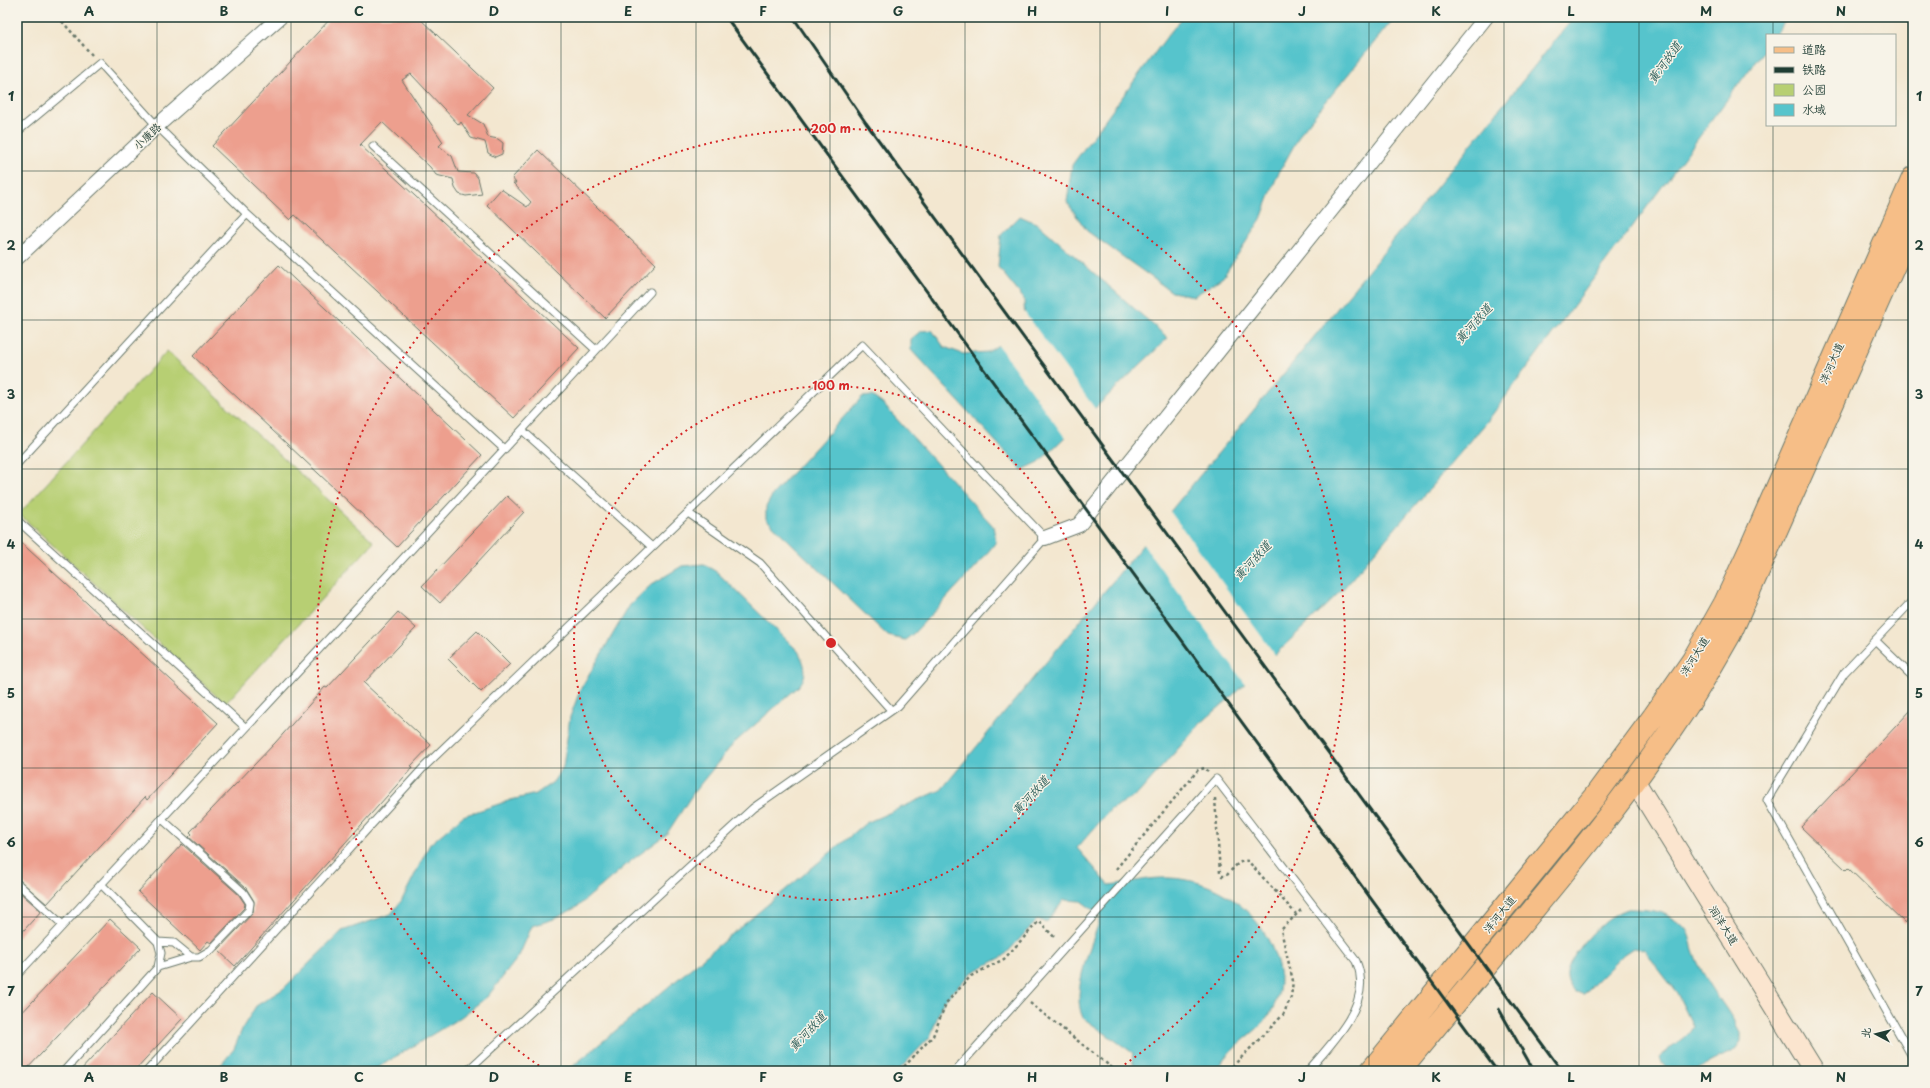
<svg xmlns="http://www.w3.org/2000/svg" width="1930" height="1088" font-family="'Playpen Sans','LXGW WenKai TC',sans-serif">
<rect width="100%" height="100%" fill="#f7f3e8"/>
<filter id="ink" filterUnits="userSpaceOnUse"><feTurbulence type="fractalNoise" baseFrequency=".025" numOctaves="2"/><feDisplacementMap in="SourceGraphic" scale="8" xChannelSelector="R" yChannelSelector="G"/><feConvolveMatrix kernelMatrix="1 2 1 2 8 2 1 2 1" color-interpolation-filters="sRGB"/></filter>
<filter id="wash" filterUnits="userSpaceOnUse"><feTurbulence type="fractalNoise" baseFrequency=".012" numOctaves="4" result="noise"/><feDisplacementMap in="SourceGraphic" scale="16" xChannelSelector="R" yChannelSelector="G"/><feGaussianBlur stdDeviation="0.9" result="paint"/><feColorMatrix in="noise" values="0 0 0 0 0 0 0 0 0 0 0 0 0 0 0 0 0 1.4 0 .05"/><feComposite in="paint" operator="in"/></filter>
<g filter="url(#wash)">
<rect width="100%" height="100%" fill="#f3e7d0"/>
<path fill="#b7cf73" stroke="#6b8654" d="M167,351L374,542L225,704L19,514Z"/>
<path fill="#57c4cc" stroke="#3b8080" d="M1183,17H1395L1302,131L1277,176L1261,219L1223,277L1194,296L1172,292L1087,231L1067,202L1072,165L1168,35Z
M1574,17H1788L1775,35H1767V46L1486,423L1342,590L1230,698L1201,723L1137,795L1111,809L1077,848L1109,885C1129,883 1150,877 1169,878C1215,879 1259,910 1274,953C1281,973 1283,987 1273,1008C1266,1024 1251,1033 1238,1045C1229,1053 1222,1063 1213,1071H1142L1132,1062L1133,1053L1083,1018C1070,990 1092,945 1101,916L1081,901L1064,900L1046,923L1038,919L1004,956L971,973L943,1002L930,1037L898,1071H567L866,823L941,790L1415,214Z
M1020,216L1038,224L1168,338L1039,462L1022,470L911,350V339L921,331L932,330L944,347L963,354L988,352L1025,327L1024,299L998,267L1001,235Z
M872,396L884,405L993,526L996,542L980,562L913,634L905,640L888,636L766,519V507L773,494L862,397Z
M704,564L718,573L798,651C805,664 809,675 798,687L733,744L694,792L666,835L632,860L577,907L554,919L532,926L519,956L488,996L461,1017L372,1071H213L221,1065L234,1049L243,1027L256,1006L283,989L342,931L391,914L402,900L430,844L463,816L511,800L536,794L553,782L563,767L570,717L581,688L630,605L652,584L682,566Z
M1628,909C1648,909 1667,911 1682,925C1690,932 1690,940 1693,950C1702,980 1726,1004 1740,1032V1041L1733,1051L1692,1071H1668L1662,1063L1660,1057C1670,1045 1686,1040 1693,1026L1677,993L1654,963L1645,949L1633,948L1624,954L1584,994L1576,993C1571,988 1568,984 1567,977C1564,961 1598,925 1611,917C1616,914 1622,911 1628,909Z"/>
<path fill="#f3e7d0" d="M1022,309L1096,410L1066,439L997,344L1023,326Z
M1169,510L1276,656L1246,685L1142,543Z"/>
<g id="blocks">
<path fill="#ed9f8e" d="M332,17H418L493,88L468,115L483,124L488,137L498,139L503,143L502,154L495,157L488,153L485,142L471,138L461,122L459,125L411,74L402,80L443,142L439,146L452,156L458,172L474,173L478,178L482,194L466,196L459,194L455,188L453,179L436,175L430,167L382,122L360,145L579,348L514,418L295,215L290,220L212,146Z
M538,150L656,264L605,318L487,205L501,189L527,207L531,202L513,183H516L512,178Z
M279,265L482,455L397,547L193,356Z
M507,496L524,512L440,603L422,586Z
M17,539L218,723L147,800L145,797L47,904L17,878Z
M398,612L416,628L364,683L431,745L411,766L413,767L235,966L218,950L253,913L254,901L246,888L189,837L192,834L190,832L275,743L325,687L327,688Z
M477,631L510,664L481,692L448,659Z
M1913,708V915L1905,923L1848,868L1846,870L1801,827Z
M182,844L239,895L245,904L244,908L211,943L208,941L200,950L138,892Z
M17,890L41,911L17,938Z
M110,919L141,948L25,1071H17V1018Z
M153,992L182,1019L134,1071H80Z"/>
</g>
</g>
<g filter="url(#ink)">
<use href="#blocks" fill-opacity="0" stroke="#69786b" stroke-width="1"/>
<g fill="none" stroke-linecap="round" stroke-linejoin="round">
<defs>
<path id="lane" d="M17,132L100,63L157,126L247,214L504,449
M373,146L596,350
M522,430L652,547
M17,464L247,214
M688,513L760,563L891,710
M17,520L246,728
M1913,600L1844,673L1767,800L1913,1058
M1875,640L1913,677
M162,819L243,892L250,903L249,910L211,950L199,957H191
M17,883L63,925
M158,942L174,943L191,957L158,967
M17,975L650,292
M64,1071L158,967L161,953L158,942L101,884
M147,1071L424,767L862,345L1045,538L898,706L753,808L467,1071
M955,1071L1216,779L1356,961C1358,966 1360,971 1360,976C1366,1010 1328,1047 1308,1071"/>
<path id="street" d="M17,258L157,126L280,17
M1045,538L1079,525L1486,17"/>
<path id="secondary" d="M1634,780L1814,1071"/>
<path id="primary" d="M1371,1071L1595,796L1654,716L1693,660L1725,603L1751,547L1913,178
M1399,1071C1499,948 1607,830 1693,697C1706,676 1718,655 1730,634L1913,223"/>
</defs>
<use href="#lane" stroke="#69786b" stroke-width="9"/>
<use href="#street" stroke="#69786b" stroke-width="16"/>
<use href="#secondary" stroke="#69786b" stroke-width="22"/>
<use href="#primary" stroke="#69786b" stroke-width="24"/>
<path stroke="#69786b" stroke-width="2.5" stroke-dasharray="3 3" stroke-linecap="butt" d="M58,17L92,55
M1215,798L1220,873L1222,876H1226C1232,870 1239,859 1248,861L1296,914
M1116,869L1198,770L1205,768L1208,771
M1030,1003L1116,1071
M900,1071L933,1036L946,1003L971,976L1004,959L1039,921L1056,939
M1228,1071L1283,1015L1291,997L1293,981L1281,930L1301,910
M1466,1071L1469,1067"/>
<use href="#lane" stroke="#fff" stroke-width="7"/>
<use href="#street" stroke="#fff" stroke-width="14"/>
<use href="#secondary" stroke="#fbe5cf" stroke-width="20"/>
<use href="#primary" stroke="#f6be87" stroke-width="22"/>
<path stroke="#1f3d34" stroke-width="3" d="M726,17L1497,1071
M793,17L866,123L1562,1071
M1499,1009L1534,1071"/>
</g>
</g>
<path fill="none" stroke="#1f3d34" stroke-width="1" stroke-opacity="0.55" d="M157,17V1071M291,17V1071M426,17V1071M561,17V1071M696,17V1071M830,17V1071M965,17V1071M1100,17V1071M1234,17V1071M1369,17V1071M1504,17V1071M1639,17V1071M1773,17V35M1773,125V1071M17,171H1913M17,320H1913M17,469H1913M17,619H1913M17,768H1913M17,917H1913"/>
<g fill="none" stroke="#d62828" stroke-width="2" stroke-dasharray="2 4">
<circle cx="831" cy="643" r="257"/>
<path d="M544 1069A514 514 0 1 1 1118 1069"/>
</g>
<g text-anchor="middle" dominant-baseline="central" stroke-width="3" stroke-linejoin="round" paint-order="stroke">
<g font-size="11" fill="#1f3d34" stroke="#f7f3e8">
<text transform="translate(147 136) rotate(-43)">小康路</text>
<text transform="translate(1831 363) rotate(-66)">洋河大道</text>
<text transform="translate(1694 656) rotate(-58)">洋河大道</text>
<text transform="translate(1499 914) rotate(-51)">洋河大道</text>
<text transform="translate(1724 925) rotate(58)">润洋大道</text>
</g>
<g font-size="12" font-style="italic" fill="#2d5f5a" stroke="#f7f3e8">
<text transform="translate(1664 62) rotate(-54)">黄河故道</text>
<text transform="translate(1473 323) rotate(-48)">黄河故道</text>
<text transform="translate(1252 560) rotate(-47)">黄河故道</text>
<text transform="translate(1030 795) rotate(-47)">黄河故道</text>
<text transform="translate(807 1031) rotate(-47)">黄河故道</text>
</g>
</g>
<circle cx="831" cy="643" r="6" fill="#d62828" stroke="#f7f3e8" stroke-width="2"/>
<g font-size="12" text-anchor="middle" font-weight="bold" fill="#d62828" stroke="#f7f3e8" stroke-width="3" stroke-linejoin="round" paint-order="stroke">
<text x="831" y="133">200 m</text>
<text x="831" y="390">100 m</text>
</g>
<rect width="1930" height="1088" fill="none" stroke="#f7f3e8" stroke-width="44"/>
<rect x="1766" y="34" width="130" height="92" fill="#f7f3e8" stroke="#a1aaa0"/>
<rect x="1774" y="47" width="20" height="6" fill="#f6be87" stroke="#a1aaa0"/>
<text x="1802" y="54" font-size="12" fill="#1f3d34">道路</text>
<rect x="1774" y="67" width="20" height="6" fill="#1f3d34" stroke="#a1aaa0"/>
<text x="1802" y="74" font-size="12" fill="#1f3d34">铁路</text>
<rect x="1774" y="84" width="20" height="12" fill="#b7cf73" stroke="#a1aaa0"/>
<text x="1802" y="94" font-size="12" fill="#1f3d34">公园</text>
<rect x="1774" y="104" width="20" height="12" fill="#57c4cc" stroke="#a1aaa0"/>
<text x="1802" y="114" font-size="12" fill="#1f3d34">水域</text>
<g transform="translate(1876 1034) rotate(277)" stroke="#f7f3e8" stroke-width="3" paint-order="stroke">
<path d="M0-3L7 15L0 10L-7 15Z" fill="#1f3d34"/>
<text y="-6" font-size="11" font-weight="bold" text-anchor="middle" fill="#1f3d34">北</text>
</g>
<rect x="22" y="22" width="1886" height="1044" fill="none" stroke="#1f3d34" stroke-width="1.5"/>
<g font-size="13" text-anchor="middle" font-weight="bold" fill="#1f3d34">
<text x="89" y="16">A</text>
<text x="224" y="16">B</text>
<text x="359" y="16">C</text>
<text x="494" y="16">D</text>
<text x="628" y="16">E</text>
<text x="763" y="16">F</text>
<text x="898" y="16">G</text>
<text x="1032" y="16">H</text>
<text x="1167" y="16">I</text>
<text x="1302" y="16">J</text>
<text x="1436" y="16">K</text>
<text x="1571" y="16">L</text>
<text x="1706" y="16">M</text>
<text x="1841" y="16">N</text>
<text x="11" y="101">1</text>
<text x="1919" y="101">1</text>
<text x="11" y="250">2</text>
<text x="1919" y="250">2</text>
<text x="11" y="399">3</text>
<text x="1919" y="399">3</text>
<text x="11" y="549">4</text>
<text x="1919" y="549">4</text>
<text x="11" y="698">5</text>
<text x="1919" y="698">5</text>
<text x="11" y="847">6</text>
<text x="1919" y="847">6</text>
<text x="11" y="996">7</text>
<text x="1919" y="996">7</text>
<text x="89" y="1082">A</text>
<text x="224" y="1082">B</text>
<text x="359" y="1082">C</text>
<text x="494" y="1082">D</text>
<text x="628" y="1082">E</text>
<text x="763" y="1082">F</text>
<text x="898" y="1082">G</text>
<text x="1032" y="1082">H</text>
<text x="1167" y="1082">I</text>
<text x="1302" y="1082">J</text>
<text x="1436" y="1082">K</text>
<text x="1571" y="1082">L</text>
<text x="1706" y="1082">M</text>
<text x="1841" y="1082">N</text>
</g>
</svg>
